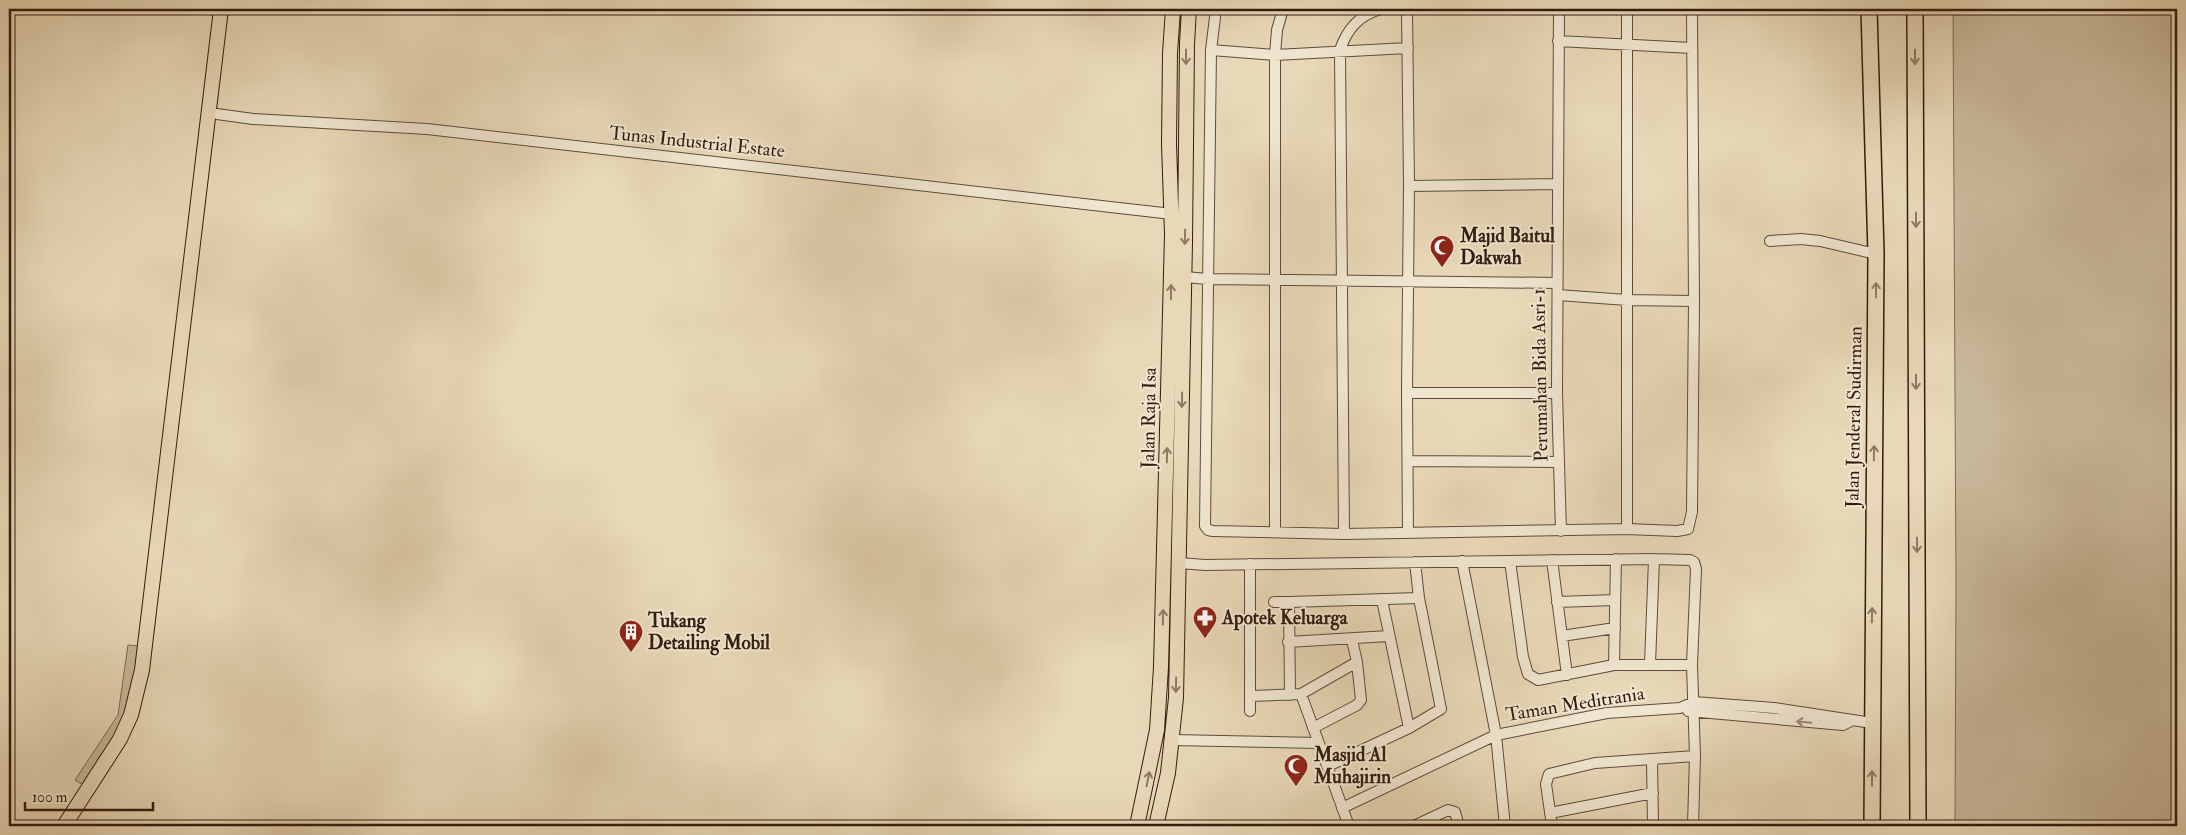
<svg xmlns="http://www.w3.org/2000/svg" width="2186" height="835" font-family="'IM FELL Double Pica',serif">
<rect width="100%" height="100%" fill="#e8d8b7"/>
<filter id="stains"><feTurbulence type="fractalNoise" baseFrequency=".004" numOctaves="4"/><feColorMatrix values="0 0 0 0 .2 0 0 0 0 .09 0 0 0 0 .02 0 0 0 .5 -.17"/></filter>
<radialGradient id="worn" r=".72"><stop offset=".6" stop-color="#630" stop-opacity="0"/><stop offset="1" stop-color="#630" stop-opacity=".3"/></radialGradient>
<path fill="#c9b89a" stroke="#7e6a54" d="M1953,9H2177V826H1955L1956,582Z
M128,645L138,646L131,711L88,788L75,780L118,715Z"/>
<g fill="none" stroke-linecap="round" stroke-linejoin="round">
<defs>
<path id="minor" d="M1216,9L1211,50L1205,526L1208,530L1213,531L1344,534L1627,529L1677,531L1688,529L1692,512L1694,301L1692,9
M1407,9L1409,186L1407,393L1408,533
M1559,9L1557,393L1561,531
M1558,41L1692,48
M1211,50L1275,55L1408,48
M217,114L253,119L427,129L1172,214
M1409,186L1557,184
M1770,241L1801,239L1820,241L1876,254
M1185,277L1207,279L1557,283
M1558,295L1627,300L1694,301
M1407,393H1557
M1408,461L1559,462
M1627,529V9
M1275,531V55L1277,30L1283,9
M1344,534L1340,50C1347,29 1359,15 1381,9
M1552,560L1567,675
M1462,561L1496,735L1505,826
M1510,561L1523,657L1528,674L1538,680L1614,665H1692
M1179,563L1205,565L1654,559L1690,560L1694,562L1696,569L1692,665L1695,756L1693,826
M1250,564V711
M1382,600L1409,728
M1274,602H1289
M1557,602L1615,600
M1562,636L1615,628
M1288,642L1389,636
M1650,664L1654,559
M1614,665L1616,559
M1301,694L1349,826
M1290,695L1289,602L1419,598
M1250,696L1301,694L1357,662
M1688,711L1843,725L1851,721
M1313,728L1357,705L1361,700L1357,662L1352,640
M1172,740L1318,743
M1652,759L1695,756
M1328,766L1409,728L1441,709L1419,598L1415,562
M1342,808L1496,735L1607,713L1680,708L1694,702L1774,708L1872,723
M1550,813L1653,793
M1414,826L1448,810L1455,812L1459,826
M1552,826L1546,784L1549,774L1595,763L1652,759L1653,826
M1648,826H1675"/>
<path id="major" d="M64,826L120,739L131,715L142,670L221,9
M1137,826L1157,730L1161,667L1172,234L1169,144L1170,53L1173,9
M1156,826L1168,773L1176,698L1185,242L1187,44L1189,9"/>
<path id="highway" d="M1869,9L1876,254L1872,826
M1915,9L1918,826"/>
</defs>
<use href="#minor" stroke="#604b39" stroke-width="12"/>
<use href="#major" stroke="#331c0f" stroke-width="16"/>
<use href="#highway" stroke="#331c0f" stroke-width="18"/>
<use href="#minor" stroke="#f0e6d0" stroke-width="10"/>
<use href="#major" stroke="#e8d8b7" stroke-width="14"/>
<use href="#highway" stroke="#e8d8b7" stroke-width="15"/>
</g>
<defs><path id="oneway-shaft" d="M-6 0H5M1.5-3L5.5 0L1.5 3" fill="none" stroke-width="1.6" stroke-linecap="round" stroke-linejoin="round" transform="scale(1.25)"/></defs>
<g stroke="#8e7a63">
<use href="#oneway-shaft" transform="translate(1186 57) rotate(90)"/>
<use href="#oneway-shaft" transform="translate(1915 57) rotate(90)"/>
<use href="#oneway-shaft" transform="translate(1916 220) rotate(90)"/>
<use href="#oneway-shaft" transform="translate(1185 237) rotate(91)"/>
<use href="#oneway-shaft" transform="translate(1876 290) rotate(-89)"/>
<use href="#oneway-shaft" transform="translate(1171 292) rotate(-89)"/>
<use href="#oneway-shaft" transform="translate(1916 382) rotate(90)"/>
<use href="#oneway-shaft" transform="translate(1182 400) rotate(91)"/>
<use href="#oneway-shaft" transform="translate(1874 453) rotate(-89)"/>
<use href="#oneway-shaft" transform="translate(1167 455) rotate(-89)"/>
<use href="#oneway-shaft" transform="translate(1917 545) rotate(90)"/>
<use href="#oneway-shaft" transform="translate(1872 615) rotate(-89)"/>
<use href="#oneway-shaft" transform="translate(1163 617) rotate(-89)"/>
<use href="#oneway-shaft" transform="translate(1176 685) rotate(91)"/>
<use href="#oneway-shaft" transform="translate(1872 778) rotate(-90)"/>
<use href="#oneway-shaft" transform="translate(1148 779) rotate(-79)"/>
</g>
<use stroke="#9b8b79" href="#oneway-shaft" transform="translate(1804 722) rotate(-175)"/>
<defs>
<symbol id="mosque-pin" viewBox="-11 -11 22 30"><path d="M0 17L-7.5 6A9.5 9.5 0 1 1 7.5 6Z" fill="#8f2418" stroke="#f0e6d0"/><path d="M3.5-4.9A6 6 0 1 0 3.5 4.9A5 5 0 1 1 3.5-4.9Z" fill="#fff"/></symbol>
<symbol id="pharmacy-pin" viewBox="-11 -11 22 30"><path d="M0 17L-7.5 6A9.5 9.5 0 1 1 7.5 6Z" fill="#8f2418" stroke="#f0e6d0"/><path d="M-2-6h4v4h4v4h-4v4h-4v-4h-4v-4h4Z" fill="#fff"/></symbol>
<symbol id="building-pin" viewBox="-11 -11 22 30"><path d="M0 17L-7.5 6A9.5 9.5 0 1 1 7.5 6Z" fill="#8f2418" stroke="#f0e6d0"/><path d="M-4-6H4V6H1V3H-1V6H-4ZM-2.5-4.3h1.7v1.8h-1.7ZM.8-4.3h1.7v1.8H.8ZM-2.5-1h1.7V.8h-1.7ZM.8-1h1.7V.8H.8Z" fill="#fff"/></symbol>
</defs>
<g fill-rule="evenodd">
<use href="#mosque-pin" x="1428" y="233" width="28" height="38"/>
<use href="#pharmacy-pin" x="1191" y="604" width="28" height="38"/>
<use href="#building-pin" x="617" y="618" width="28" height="38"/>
<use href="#mosque-pin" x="1282" y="752" width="28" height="38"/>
</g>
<g text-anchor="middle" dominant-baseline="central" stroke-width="4" stroke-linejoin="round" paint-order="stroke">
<g font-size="19" fill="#331c0f" stroke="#f0e6d0">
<text transform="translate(697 142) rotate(6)">Tunas Industrial Estate</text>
<text transform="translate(1540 375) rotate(-91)">Perumahan Bida Asri-1</text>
<text transform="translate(1854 417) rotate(-89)">Jalan Jenderal Sudirman</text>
<text transform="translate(1149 418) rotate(-89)">Jalan Raja Isa</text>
<text transform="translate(1575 704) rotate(-9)">Taman Meditrania</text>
</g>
<g font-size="19" font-weight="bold" fill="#331c0f" stroke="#f0e6d0" text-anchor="start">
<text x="1460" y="236">Majid Baitul<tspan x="1460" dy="22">Dakwah</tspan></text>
<text x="1222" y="618">Apotek Keluarga</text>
<text x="648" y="621">Tukang<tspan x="648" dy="22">Detailing Mobil</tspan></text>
<text x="1314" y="755">Masjid Al<tspan x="1314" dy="22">Muhajirin</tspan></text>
</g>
</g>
<rect width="2186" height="835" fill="none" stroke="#e8d8b7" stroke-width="30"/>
<rect x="10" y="10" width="2166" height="815" fill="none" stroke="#331c0f" stroke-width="2.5"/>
<rect x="15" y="15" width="2156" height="805" fill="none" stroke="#331c0f"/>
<path d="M25 802v8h128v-8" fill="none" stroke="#331c0f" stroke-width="2.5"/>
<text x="32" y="802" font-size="15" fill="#331c0f" stroke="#f0e6d0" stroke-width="4" paint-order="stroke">100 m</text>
<rect width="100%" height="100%" filter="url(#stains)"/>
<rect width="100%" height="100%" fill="url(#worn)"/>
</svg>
